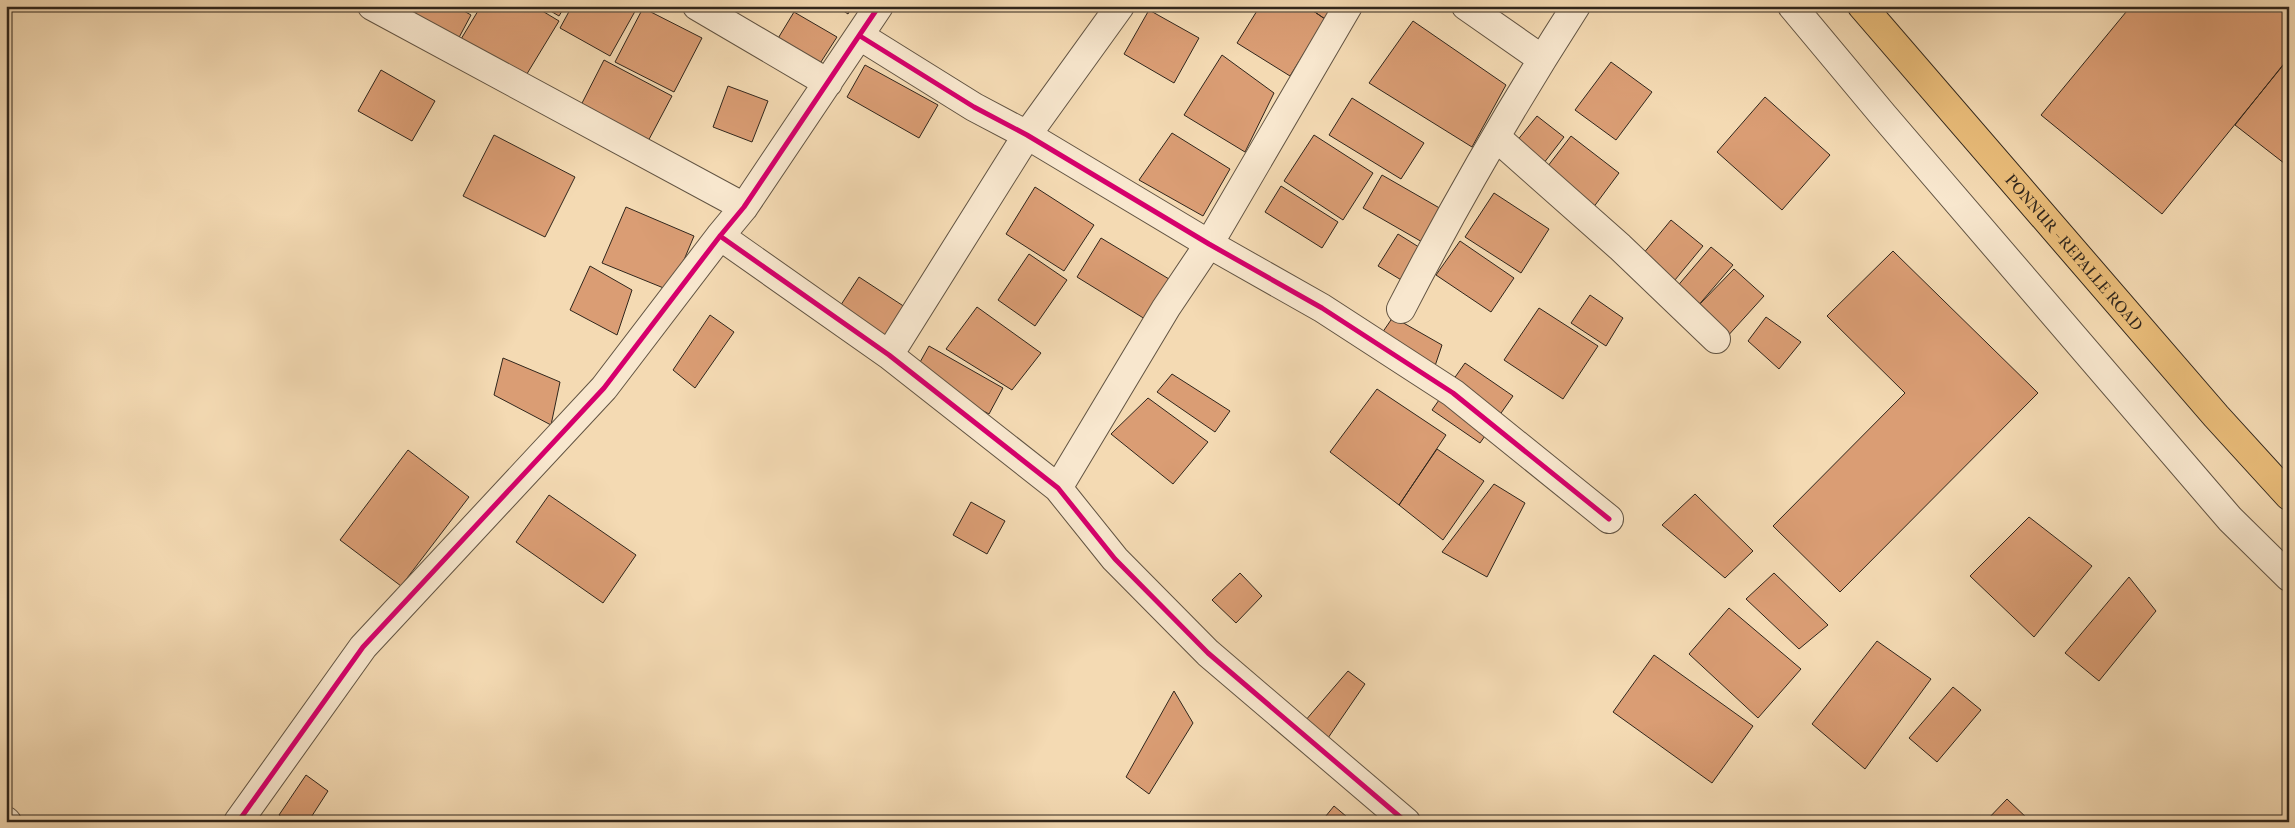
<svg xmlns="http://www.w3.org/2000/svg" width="2295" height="828" font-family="'IM FELL French Canon',serif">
<rect width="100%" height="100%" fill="#f4dab3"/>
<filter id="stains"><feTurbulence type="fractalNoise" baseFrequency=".004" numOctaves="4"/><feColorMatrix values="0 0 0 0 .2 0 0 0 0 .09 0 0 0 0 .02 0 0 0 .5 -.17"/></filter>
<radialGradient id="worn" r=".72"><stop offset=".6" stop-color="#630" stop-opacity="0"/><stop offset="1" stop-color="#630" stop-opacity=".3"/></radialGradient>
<path fill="#da9d74" stroke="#30261c" d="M419,6H455L471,15L455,45L411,22Z
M481,6H534L559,21L522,82L458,44Z
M542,6H565L559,16Z
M572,6H638L610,56L560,28Z
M836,6H852L848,14Z
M1260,6H1306L1325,19L1290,76L1237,43Z
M1306,6H1333L1325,19Z
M2131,6H2289V58L2162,214L2041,115Z
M643,8L702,38L674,92L615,62Z
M1149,10L1199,38L1174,83L1124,54Z
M794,12L837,37L819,65L777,40Z
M1413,21L1506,85L1472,147L1369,83Z
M1222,55L1274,93L1245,152L1184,115Z
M604,60L672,96L646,145L579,109Z
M2286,61L2289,63V167L2235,125Z
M1611,62L1652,92L1616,140L1575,110Z
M865,65L938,105L919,138L847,97Z
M381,70L435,101L412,141L358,111Z
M728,86L768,101L752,142L713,127Z
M1765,97L1830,155L1782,210L1717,152Z
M1352,98L1424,143L1401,179L1329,135Z
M1537,116L1564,137L1540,168L1512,147Z
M1172,133L1230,169L1203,216L1139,180Z
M494,135L575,177L545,237L463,196Z
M1314,135L1373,173L1343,220L1284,181Z
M1571,136L1619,173L1590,212L1541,175Z
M1382,175L1443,210L1424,243L1363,208Z
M1281,186L1338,222L1322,248L1265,212Z
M1035,187L1094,225L1064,271L1006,234Z
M1494,193L1549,229L1521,273L1465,237Z
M626,207L694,236L671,291L602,263Z
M1671,220L1703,246L1670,286L1638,260Z
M1398,234L1422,249L1403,281L1378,266Z
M1101,238L1169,279L1145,319L1077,277Z
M1460,241L1514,278L1491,312L1436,275Z
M1711,247L1733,265L1697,307L1675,289Z
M1893,251L2038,393L1840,592L1773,526L1905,393L1827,316Z
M1029,254L1067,280L1035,326L998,300Z
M590,266L632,290L617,335L570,310Z
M1734,269L1764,296L1725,339L1697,307Z
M859,277L908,309L883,346L835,314Z
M1590,295L1623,318L1606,346L1571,323Z
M977,307L1041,353L1012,390L946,349Z
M1539,308L1598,346L1563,399L1504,360Z
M710,315L734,332L695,388L673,370Z
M1393,317L1442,345L1433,372L1380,336Z
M1766,317L1801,342L1779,369L1748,341Z
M929,346L1003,388L989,414L914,373Z
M503,358L560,382L551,425L494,395Z
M1465,363L1513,396L1480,443L1432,410Z
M1172,374L1230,411L1215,432L1157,392Z
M1377,389L1446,435L1399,505L1330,452Z
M1148,398L1208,442L1173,484L1111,434Z
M1437,449L1484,481L1443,540L1399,505Z
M408,450L469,497L401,586L340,540Z
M1494,484L1525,503L1487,577L1442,552Z
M1695,494L1753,551L1725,578L1662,525Z
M549,495L636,555L603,603L516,542Z
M971,502L1005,521L987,554L953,535Z
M2029,517L2092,566L2034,637L1970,576Z
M1240,573L1262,596L1236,623L1212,600Z
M1774,573L1828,625L1799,649L1746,599Z
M2129,577L2156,611L2099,681L2065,653Z
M1729,608L1801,669L1758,718L1689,654Z
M1877,641L1931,679L1865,769L1812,724Z
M1654,655L1753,726L1712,783L1613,712Z
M1348,671L1365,684L1328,738L1305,721Z
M1953,687L1981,710L1937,762L1909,738Z
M1174,691L1193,723L1149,794L1126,777Z
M306,775L328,791L308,822H288L279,815Z
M2007,799L2031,822H1985Z
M1334,806L1353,822H1321Z"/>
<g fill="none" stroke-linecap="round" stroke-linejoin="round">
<defs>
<path id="minor" d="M372,6L744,207
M697,6L828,83
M1466,6L1542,59
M1792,6L1883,115L2230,519L2289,577
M860,36L974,107L1027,135L1209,244L1322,308L1453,393L1609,519
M1497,138L1620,247L1716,339
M720,236L889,355L1058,488L1115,559L1208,653L1406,822
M1401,309C1454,206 1513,104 1576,6
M889,355L1027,135L1120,6
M1058,488L1166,308L1209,244L1348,6
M6,821L7,822
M238,822L363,647L604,388L720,236L744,207L879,6"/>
<g id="major">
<path id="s1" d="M1862,6L2216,416L2289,496"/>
</g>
</defs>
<use href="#minor" stroke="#615342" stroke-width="30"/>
<use href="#major" stroke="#30261c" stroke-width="30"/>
<use href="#minor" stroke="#f8e7ce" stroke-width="28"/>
<use href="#major" stroke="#eabd7a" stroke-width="28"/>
<defs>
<path id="cycleway" d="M860,36L974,107L1027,135L1209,244L1322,308L1453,393L1609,519
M720,236L889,355L1058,488L1115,559L1208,653L1406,822
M238,822L363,647L604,388L720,236L744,207L879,6"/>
</defs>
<use href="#cycleway" stroke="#f8e7ce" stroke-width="8"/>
<use href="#cycleway" stroke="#d6006c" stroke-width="5"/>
</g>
<g text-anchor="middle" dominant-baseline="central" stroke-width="5" stroke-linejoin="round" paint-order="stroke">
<g font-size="16" fill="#30261c" stroke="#f8e7ce">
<text stroke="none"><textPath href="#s1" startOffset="325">PONNUR - REPALLE ROAD</textPath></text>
</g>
</g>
<rect width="2295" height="828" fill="none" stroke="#f4dab3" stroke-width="25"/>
<rect x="8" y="8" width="2280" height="813" fill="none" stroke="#30261c" stroke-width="2.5"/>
<rect x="12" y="12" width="2270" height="803" fill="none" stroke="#30261c"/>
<rect width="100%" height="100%" filter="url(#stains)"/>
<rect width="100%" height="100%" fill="url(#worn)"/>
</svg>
